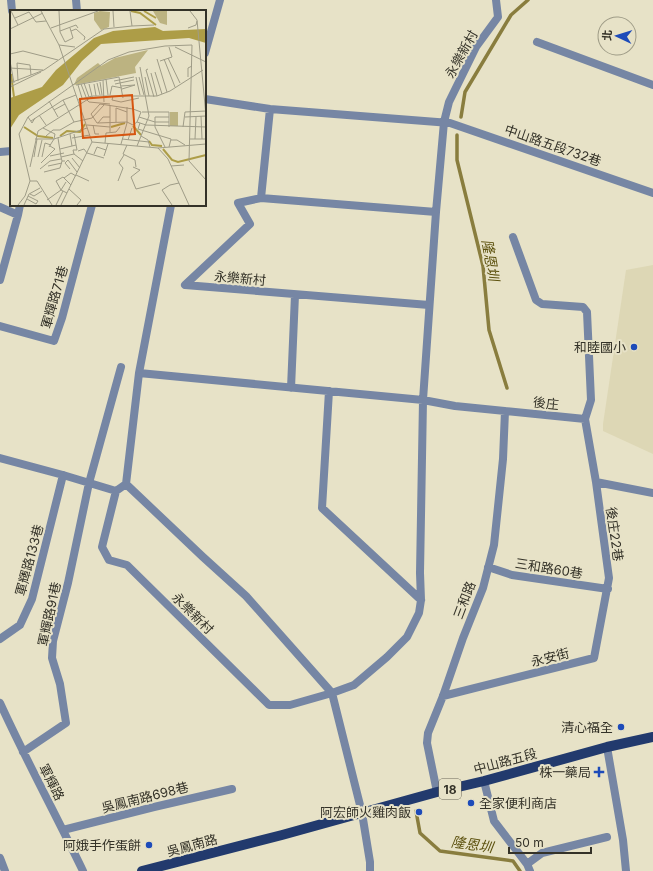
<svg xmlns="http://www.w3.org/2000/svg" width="653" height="871" font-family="Inter,'Noto Sans TC',sans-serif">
<rect width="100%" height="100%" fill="#e7e2c7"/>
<path fill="#ddd7b5" d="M653,265V454L603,431V424L626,270Z"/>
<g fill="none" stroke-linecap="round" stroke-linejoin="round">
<path stroke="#897d3e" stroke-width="3.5" d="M461,117L465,92L511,15L528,0
M457,135V160L483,266L489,330L507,388
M416,811L420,833L440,851L513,861L520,871"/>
<path stroke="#7686a4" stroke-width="8" d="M11,0L12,11
M76,0L77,11
M537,42L653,85
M205,53L220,0
M205,99L270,109L450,123L653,193
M270,109L261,198L238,203L250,224L185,285L429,305
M0,152L11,151
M261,198L436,212
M171,205L139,373L126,484L116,491L102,547L109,560L127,565L269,705H290L332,693L354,685L387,657L407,637L419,613L421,600L420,573L423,400L436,212L444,122L449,102L476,47L498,17L496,0
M0,207L18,215
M513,237L536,300L542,304L583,307L587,312L591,400L585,419L596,482L653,493
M0,280L18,215L20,205
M0,326L54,341L62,318L92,205
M139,373L423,400L455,406L585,419
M291,388L295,295
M329,391L322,508L421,600
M0,458L63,475L116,491
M126,484L203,557L246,596L332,693L362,813L370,862V871
M488,567L512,575L608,589
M0,639L20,625L32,599L63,475
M443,696L594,658L609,578L596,482
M0,703C26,760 56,815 83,871
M607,747L623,840L626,871
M23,752L66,723L60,684L52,658L53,641L68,583L89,483L121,367
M484,781L494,821L527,864L530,871
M437,792L427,743L428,733L443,696L463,638L483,588L494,545L503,459L505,411
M63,830L154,807L232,789
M0,858L5,871
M527,864L542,853L607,837"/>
<path stroke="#223a6d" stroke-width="10" d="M142,871L282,835L437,792L484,781L607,747L653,737"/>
</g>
<g fill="#1d4bb9" stroke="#e7e2c7" stroke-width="1.5">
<circle cx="634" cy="347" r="4"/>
<circle cx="621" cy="727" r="4"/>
<path d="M597 766h4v4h4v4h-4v4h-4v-4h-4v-4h4z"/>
<circle cx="471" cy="803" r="4"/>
<circle cx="419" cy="812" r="4"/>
<circle cx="149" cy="845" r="4"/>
</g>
<g text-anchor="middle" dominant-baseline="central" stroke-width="4" stroke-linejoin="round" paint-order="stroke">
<rect fill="#e7e2c7" stroke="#6a6758" stroke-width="1" x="439" y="779" width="22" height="20" rx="3"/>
<g font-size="12" font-weight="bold" fill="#343228">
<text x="450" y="789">18</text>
</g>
<g font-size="13" fill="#343228" stroke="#e7e2c7">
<text transform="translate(461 54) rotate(-61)">永樂新村</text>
<text transform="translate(553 145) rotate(19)">中山路五段732巷</text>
<text transform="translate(240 278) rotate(5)">永樂新村</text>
<text transform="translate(54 297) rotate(-74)">軍輝路71巷</text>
<text transform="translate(546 403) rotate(6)">後庄</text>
<text transform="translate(615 534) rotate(82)">後庄22巷</text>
<text transform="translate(29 560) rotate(-75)">軍輝路133巷</text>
<text transform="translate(549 568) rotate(9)">三和路60巷</text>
<text transform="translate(464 600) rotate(-69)">三和路</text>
<text transform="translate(193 613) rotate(45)">永樂新村</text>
<text transform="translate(49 614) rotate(-78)">軍輝路91巷</text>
<text transform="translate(550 657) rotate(-14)">永安街</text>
<text transform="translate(505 761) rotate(-15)">中山路五段</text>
<text transform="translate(52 782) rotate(63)">軍輝路</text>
<text transform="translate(145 797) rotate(-14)">吳鳳南路698巷</text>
<text transform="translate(192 845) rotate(-15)">吳鳳南路</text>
</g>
<g font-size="13" fill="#343228" stroke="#e7e2c7" text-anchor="end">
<text x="626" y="347">和睦國小</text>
<text x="613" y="727">清心福全</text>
<text x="591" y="772">株一藥局</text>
<text x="479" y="803" text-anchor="start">全家便利商店</text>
<text x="411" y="812">阿宏師火雞肉飯</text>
<text x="141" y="845">阿娥手作蛋餅</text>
</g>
<g font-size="14" font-style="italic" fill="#5c510e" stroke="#e7e2c7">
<text transform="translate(491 260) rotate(80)">隆恩圳</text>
<text transform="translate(472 844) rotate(8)">隆恩圳</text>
</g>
</g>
<g transform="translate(10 10)">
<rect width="196" height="196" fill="#e7e2c7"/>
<path d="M90,1L100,2L99,17L91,20L84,10V3ZM143,1H157V15L150,13ZM138,40L125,57L126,63L64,75L67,68L88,53L91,56L105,48ZM160,102H168V116H160Z" fill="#bcb381"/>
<path d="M145,17L153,21L196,19V33L179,28L91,34L72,51L53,75L9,105L0,119V88L32,77L46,60L84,28L103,21Z" fill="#ad9d47"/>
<path fill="none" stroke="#ad9d47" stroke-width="2" d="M121,1L130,3L146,15M134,1L146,8M1,64L4,87M123,116L131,125M14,117L28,126L43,128M101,117L115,113M50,126L57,121L70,122L75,114M139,131L142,135L152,136M153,139L162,150L168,152L196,145"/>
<path fill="none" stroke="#9f9c87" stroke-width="1" d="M1,1L8,15M31,1L49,35L82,132M49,1L50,22L55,32L63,28L60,18M103,1L104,17M120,1L122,16L144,15M180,1L187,10L196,106M5,8L19,2L26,12L36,11M41,18L88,1M178,18L186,15L187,11M0,19L33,3M50,21L66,15L68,18M61,21L66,19L75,27L74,30M49,35L65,37M165,37L196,52M0,44L13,41L48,50M158,48L170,73M147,49L157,82M154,49L165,77M0,51L4,73M150,51L162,47L159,37M0,58L33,60M138,59L136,60L144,87M0,60L1,73M145,62L152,84M141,63L147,86M126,67L130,85M129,67L134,85M135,67L139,86M178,67V58L182,56M96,69L98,85M93,70L94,92M8,71L7,53L20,55L21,65M104,71L124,67M90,72L92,85M0,73L34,60L94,19L122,16M74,73L79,87M87,73L90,85M71,74L76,87M79,74L82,86M84,74L86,86M105,74L124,70M66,75L109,67L113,88M68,75L72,88M111,76L125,75M0,77L31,62M112,79L125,75M100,85L102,76L112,78M103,86L102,90L111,92L129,88M53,90L64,112M68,90L82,86M77,90L79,92L100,94M39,91L48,107M44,100L55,94M132,102H159V117M29,105L36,115M191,106L192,129M18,107L22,113L25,108M129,107L145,112H159M175,107L196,106M21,111L53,90L66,85M106,112V98L117,102M127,112L123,115L117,112L87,113L81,104L90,94L123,99L131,102L127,112L136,115L196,117M88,113L93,107H100M130,113L128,119L161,129L159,137M77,115L100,117M83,115L85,124H89M173,117L175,102L196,101M100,122V95M60,124L62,136M36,126L43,120H50L64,112L82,108L94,95M131,126L138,130L140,137M48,128L51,147M62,128L80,125M25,129H44L45,124L33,118M112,129L139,132M180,129H196M185,129L186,107M118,130L122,118M161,130H167L175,135M82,132L148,138L196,134M95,133L96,123L106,122L110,117M111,134L117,113V97M117,135L113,144L125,150L126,157M127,136L139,106L130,57M39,137L44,129L77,118M155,137L145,117V107H159M148,138L158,149L179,195M50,139L66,135M68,141L74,139L77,143L94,148M64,144L63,140H67L64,124M84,144L87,137L96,140M40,146L54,143M94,146L98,134M24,147L27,129M28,147L32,130M32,147L35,133L41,135M62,148L70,158M55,151H52L51,147L64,144L73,151M31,153L45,139L40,136M38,156L52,153M161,156L174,155M20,157L28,121L83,86H147L160,81L193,60M123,157L130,160L121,167L126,179L150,173M30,159L40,151L51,149M60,159L55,153L58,150L67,162M34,162L50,158L52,151M66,165L79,171M54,168L61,163L66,166M20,171H27L42,195M108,171L113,158L109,153L114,145M59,179L71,190L67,195M57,183L51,180L46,171L53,167L61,175M20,184L24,186L32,181M17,189L26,194L28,191L18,186M37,190L51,180L56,172M8,195L15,186L20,171L9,124L18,107L98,50L119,42L155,36L182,35L179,151L196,170M14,195L19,184L30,178M46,195L53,181M51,195L82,132M162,195L152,180L160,175L169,173"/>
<path fill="#d6550f" fill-opacity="0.15" stroke="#d6550f" stroke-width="2" d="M122,85L125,124L73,128L70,89Z"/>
<rect width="196" height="196" fill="none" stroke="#343228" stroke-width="2"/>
</g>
<g transform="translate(617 36) rotate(274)"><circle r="19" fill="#e7e2c7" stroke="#9f9c87"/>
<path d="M0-3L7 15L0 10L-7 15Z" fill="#1d4bb9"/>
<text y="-6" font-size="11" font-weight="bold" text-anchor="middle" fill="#343228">北</text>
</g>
<path d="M509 847v6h82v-6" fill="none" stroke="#343228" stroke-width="2"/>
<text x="515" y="847" font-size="12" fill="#343228" stroke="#e7e2c7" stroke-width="3" paint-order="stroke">50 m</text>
</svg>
